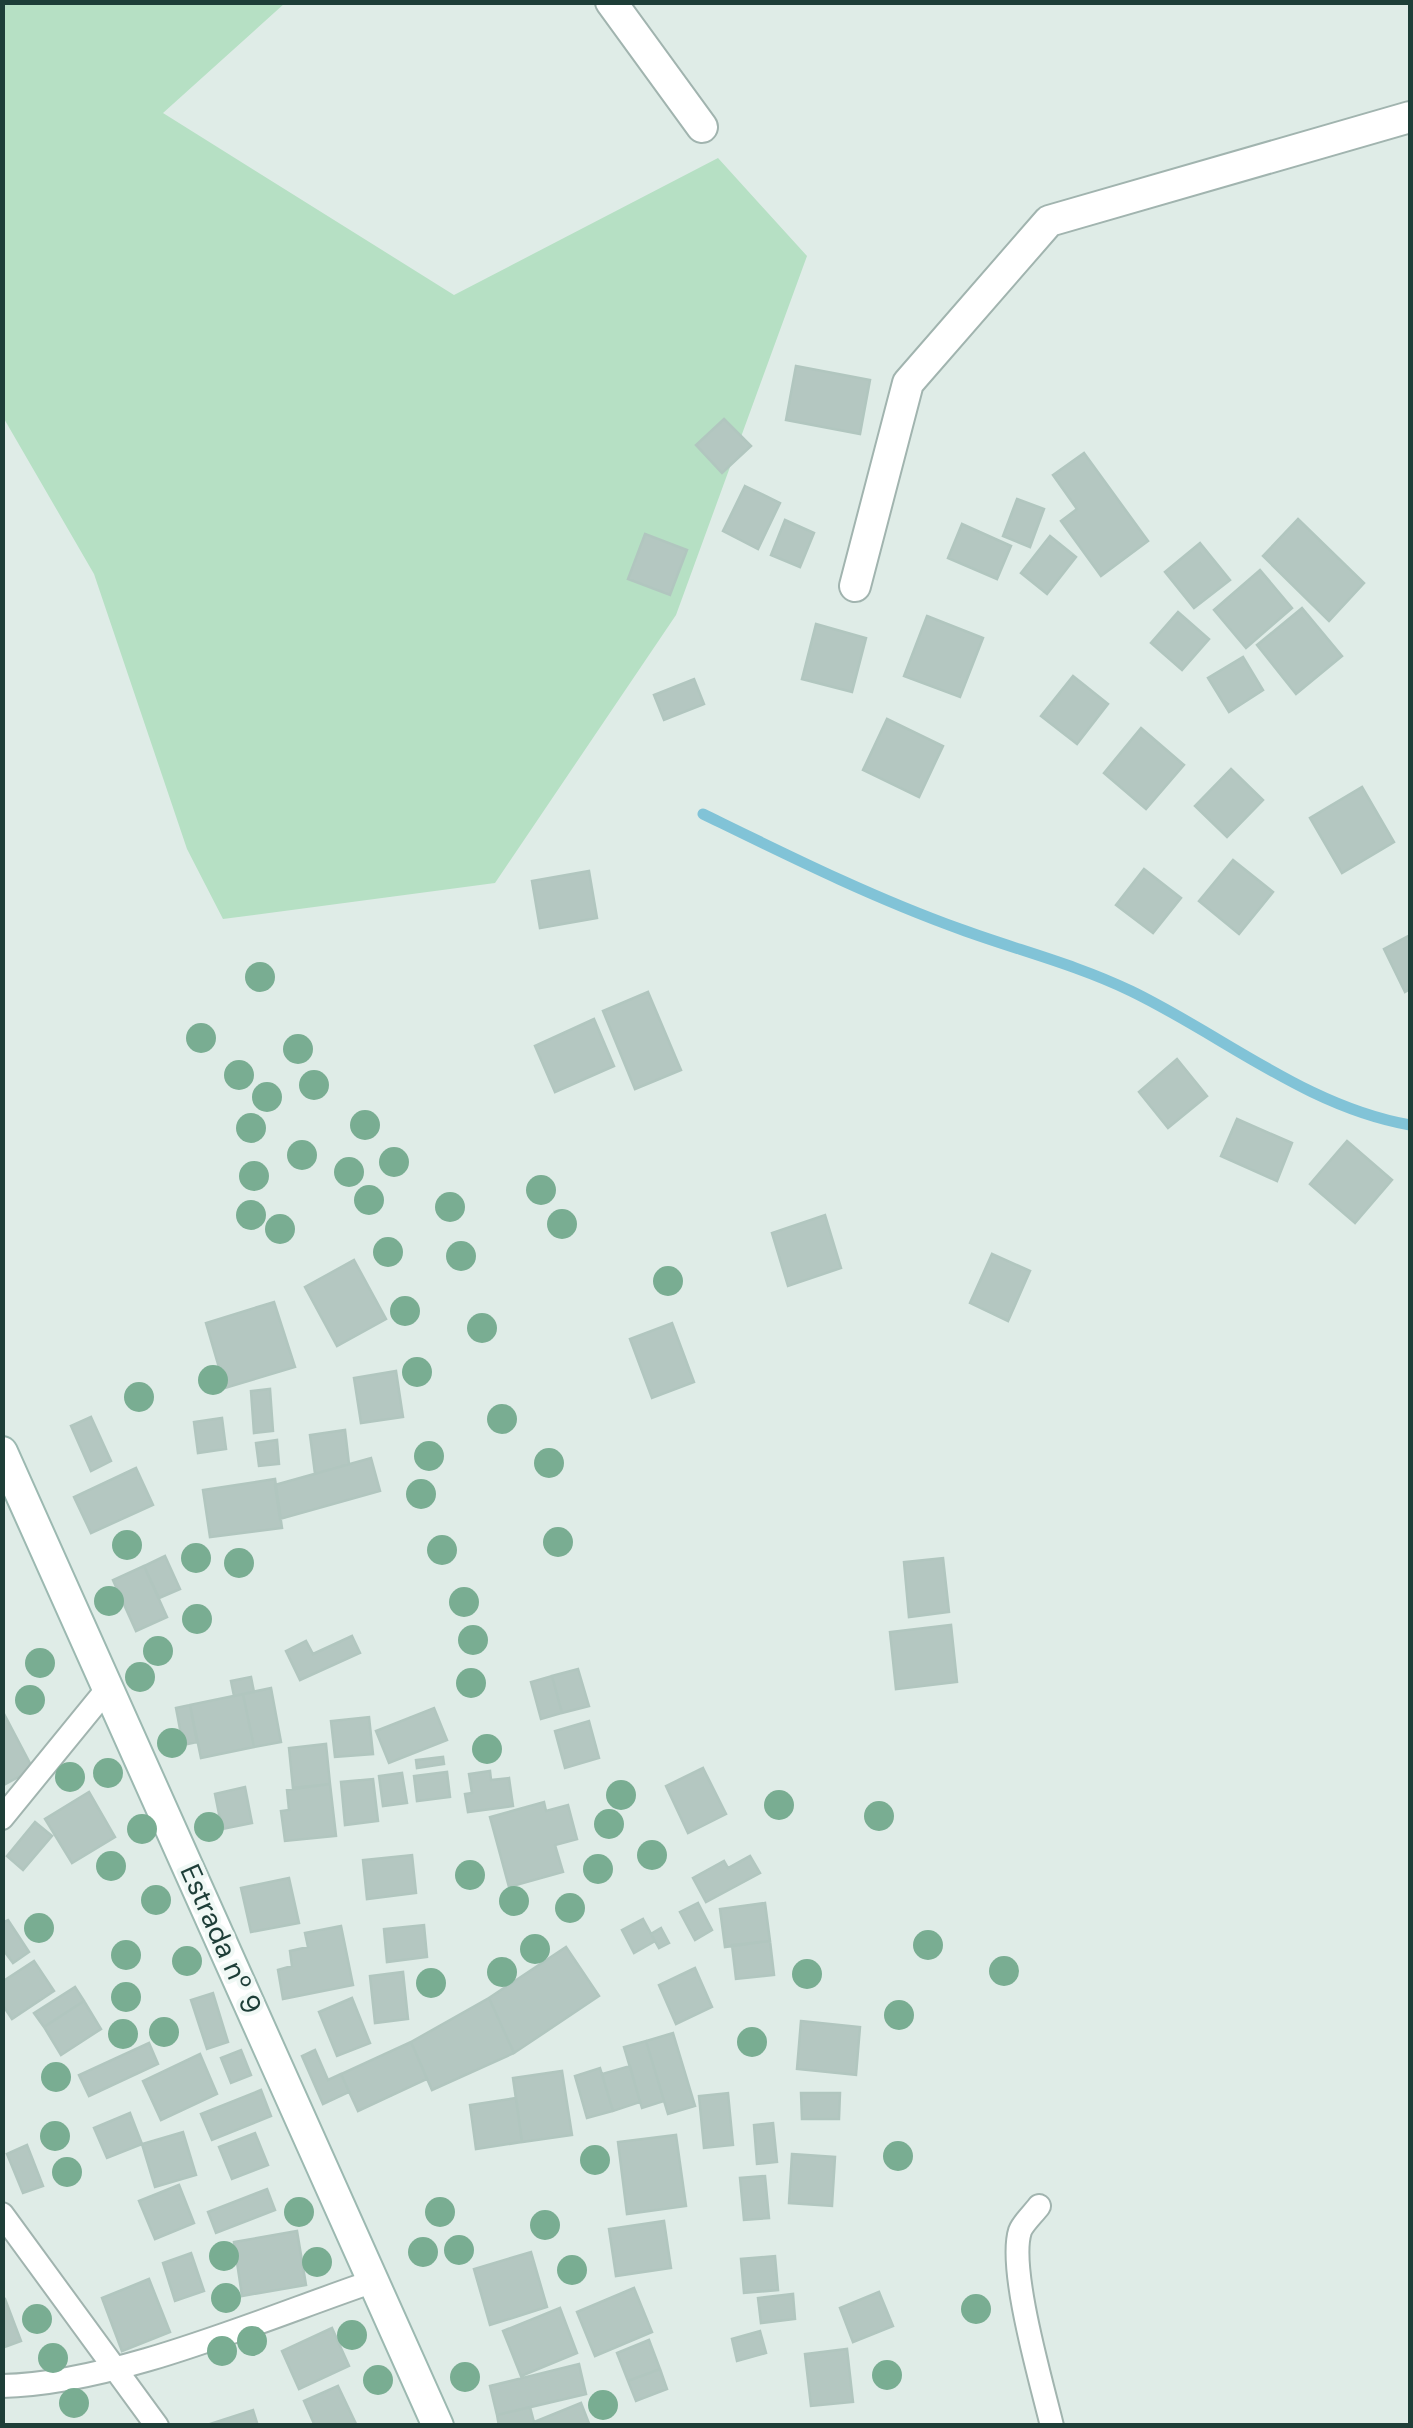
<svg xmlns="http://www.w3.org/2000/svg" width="1413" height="2428" font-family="'DM Sans',sans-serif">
<rect width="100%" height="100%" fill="#dfece7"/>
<path fill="#b6e0c4" d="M2,3H285L163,113L454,295L718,158L807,256L676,615L495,883L223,919L187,849L94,574L3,417Z"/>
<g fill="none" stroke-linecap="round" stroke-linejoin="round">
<path stroke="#81c3d7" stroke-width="11" d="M703,814C787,855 871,897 960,929C1017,950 1075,964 1131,991C1224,1036 1307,1107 1410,1125"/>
</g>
<path fill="#b4c7c1" stroke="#b1c6bf" stroke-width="2.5" d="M796,366L870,380L860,434L786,420Z
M724,419L751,446L722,473L696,445Z
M1084,453L1148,541L1101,576L1061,521L1077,509L1053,475Z
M745,486L780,503L758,549L723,531Z
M1017,499L1044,509L1030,547L1003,536Z
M1298,519L1364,583L1329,621L1263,556Z
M785,520L814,533L800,567L771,555Z
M962,524L1011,546L997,579L948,558Z
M645,534L687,550L670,595L628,579Z
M1050,536L1076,557L1047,594L1021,573Z
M1200,543L1230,580L1194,608L1165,572Z
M1260,570L1292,608L1246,648L1214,610Z
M1302,608L1342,656L1296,694L1257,645Z
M1178,612L1209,639L1182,670L1151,643Z
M927,616L983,638L960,697L904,676Z
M816,624L866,638L852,692L802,679Z
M1243,657L1263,690L1229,712L1208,678Z
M1073,676L1108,704L1077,744L1041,716Z
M694,679L704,704L664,720L654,695Z
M887,719L943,746L919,797L863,770Z
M1141,728L1184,765L1146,809L1104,773Z
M1231,769L1263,800L1227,837L1195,806Z
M1362,787L1394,842L1342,873L1310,818Z
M1233,860L1273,892L1239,934L1199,901Z
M1144,869L1181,898L1153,933L1116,905Z
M589,871L597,918L540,928L532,881Z
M1410,935V989L1405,992L1384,949Z
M648,992L681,1070L635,1089L603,1011Z
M594,1019L614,1066L555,1092L535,1046Z
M1177,1059L1207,1096L1168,1128L1139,1092Z
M1237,1119L1292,1143L1277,1181L1221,1156Z
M1347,1141L1392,1180L1355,1223L1310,1184Z
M825,1215L841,1268L788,1286L772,1233Z
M992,1254L1030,1271L1008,1321L970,1303Z
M354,1260L386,1319L337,1346L305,1287Z
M274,1302L295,1367L225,1388L206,1323Z
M672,1323L694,1382L652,1398L630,1339Z
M396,1371L403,1417L361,1423L354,1378Z
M270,1389L273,1431L254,1433L251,1391Z
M91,1417L111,1461L91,1471L71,1426Z
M222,1418L226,1449L198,1453L194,1422Z
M345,1430L349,1464L315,1474L310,1435Z
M277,1440L279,1464L259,1466L256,1443Z
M371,1458L380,1491L280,1519L275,1485Z
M136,1468L153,1505L91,1533L74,1497Z
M275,1479L282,1528L210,1537L203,1490Z
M165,1556L180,1589L159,1598L144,1566Z
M943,1558L949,1612L909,1617L904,1562Z
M144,1566L167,1617L136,1631L113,1580Z
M951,1625L957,1682L896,1689L890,1632Z
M352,1636L360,1653L300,1680L286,1651L306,1641L313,1654Z
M578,1669L589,1706L562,1713L552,1676Z
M552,1676L562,1713L541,1719L531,1682Z
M251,1677L254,1692L234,1696L231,1681Z
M271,1688L281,1742L254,1747L243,1694Z
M243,1694L254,1747L201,1758L190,1705Z
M190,1705L197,1742L183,1745L176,1708Z
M434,1708L447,1740L389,1763L376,1731Z
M2,1710L33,1769L2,1786Z
M369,1717L373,1754L335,1757L331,1721Z
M589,1721L599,1758L565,1768L555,1731Z
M326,1744L330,1784L293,1788L289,1748Z
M443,1757L444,1764L417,1768L416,1760Z
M703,1768L726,1814L688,1833L666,1786Z
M490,1771L491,1780L509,1778L513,1806L468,1812L465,1794L472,1793L469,1774Z
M447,1772L450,1797L417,1801L414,1776Z
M402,1773L407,1803L383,1806L379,1776Z
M373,1779L378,1821L345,1825L341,1782Z
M330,1784L336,1836L285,1841L281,1811L289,1810L287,1790Z
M245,1787L252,1823L222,1829L215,1794Z
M89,1792L115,1837L72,1863L45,1819Z
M544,1802L546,1811L568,1805L577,1839L555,1845L563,1872L509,1887L490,1817Z
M35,1822L52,1836L23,1870L7,1856Z
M412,1855L416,1893L367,1899L363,1860Z
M750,1856L760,1873L706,1902L693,1878L724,1861L728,1868Z
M289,1878L299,1923L251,1932L241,1888Z
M698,1903L712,1930L695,1940L680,1912Z
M765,1903L770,1941L725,1947L720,1909Z
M643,1919L655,1941L634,1953L622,1930Z
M8,1920L29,1952L13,1963L2,1948V1923Z
M424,1925L427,1957L387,1962L384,1929Z
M341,1926L353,1985L283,1999L278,1970L292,1966L290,1951L308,1947L305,1933Z
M661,1928L669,1943L659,1948L651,1934Z
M770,1941L774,1975L736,1979L732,1945Z
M566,1947L599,1996L514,2053L489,1998Z
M34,1961L54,1991L12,2019L2,2004V1982Z
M695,1968L712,2007L676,2024L659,1985Z
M403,1972L408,2019L375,2023L370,1976Z
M75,1987L84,2001L44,2027L34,2013Z
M213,1993L228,2042L207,2049L191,2000Z
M352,1998L370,2043L337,2056L319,2012Z
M489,1998L514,2053L432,2090L411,2042Z
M84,2001L101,2029L61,2055L44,2027Z
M801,2021L860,2027L856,2075L797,2069Z
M673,2033L695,2106L668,2114L646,2041Z
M646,2041L664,2101L642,2108L624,2047Z
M411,2042L427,2079L358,2111L341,2074Z
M149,2043L158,2064L89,2096L79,2075Z
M241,2050L251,2075L231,2083L221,2058Z
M315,2050L328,2080L341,2074L349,2092L323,2104L302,2056Z
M200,2054L217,2094L161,2120L143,2081Z
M630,2066L640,2102L613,2111L602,2074Z
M600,2068L613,2111L587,2118L575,2076Z
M562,2071L572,2135L522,2142L513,2078Z
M261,2090L271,2116L212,2140L201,2114Z
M728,2093L733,2145L704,2148L699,2096Z
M801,2093H840L839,2119H802Z
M516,2098L522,2142L476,2149L470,2105Z
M130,2113L142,2144L107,2158L94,2128Z
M773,2123L777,2162L757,2164L754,2125Z
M183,2132L196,2175L155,2187L142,2144Z
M255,2133L268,2165L232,2179L219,2147Z
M676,2135L686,2206L627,2214L618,2142Z
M27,2145L43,2186L23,2193L7,2154Z
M792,2154L835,2157L832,2206L789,2203Z
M765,2176L769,2218L744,2220L740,2178Z
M179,2185L194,2223L155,2239L139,2201Z
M267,2189L275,2210L216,2233L208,2212Z
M664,2221L671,2268L616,2276L609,2229Z
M297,2231L306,2285L242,2296L234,2242Z
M531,2252L547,2307L490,2325L474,2269Z
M191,2253L204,2291L175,2301L163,2263Z
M775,2256L778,2290L744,2293L741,2259Z
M149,2279L170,2332L122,2351L102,2298Z
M634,2288L652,2332L595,2356L577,2312Z
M879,2292L893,2326L853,2342L840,2308Z
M793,2294L795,2319L761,2323L758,2298Z
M5,2299L21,2341L2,2348V2300Z
M560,2308L577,2353L521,2376L503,2331Z
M332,2328L349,2366L299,2389L282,2351Z
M760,2331L766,2353L737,2361L732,2339Z
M649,2340L660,2369L628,2381L617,2353Z
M847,2349L853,2402L811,2406L805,2354Z
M579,2364L586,2394L497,2415L490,2386Z
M660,2369L667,2389L636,2401L628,2381Z
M338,2386L357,2426H315L304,2401Z
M581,2403L590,2426H535L534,2422Z
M530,2407L535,2426H499L497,2415Z
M253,2410L258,2426H204Z"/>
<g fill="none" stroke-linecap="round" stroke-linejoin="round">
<defs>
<path id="service" d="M2,1818L108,1688
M1039,2206C1034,2213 1023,2223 1020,2231C1008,2269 1042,2384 1052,2426
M2,2214L157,2426
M2,2386C115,2384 265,2318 374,2281"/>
<path id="minor" d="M611,2L702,127
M855,586L908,383L1049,221L1410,117"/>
<path id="secondary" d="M2,1452L438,2426"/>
</defs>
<use href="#service" stroke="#a1b4af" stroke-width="26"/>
<use href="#minor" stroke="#a1b4af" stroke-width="34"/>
<use href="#secondary" stroke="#9cb9b1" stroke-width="34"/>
<use href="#service" stroke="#fff" stroke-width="22"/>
<use href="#minor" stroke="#fff" stroke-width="30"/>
<use href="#secondary" stroke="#fff" stroke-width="30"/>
</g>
<g fill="#79ad92">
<circle cx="260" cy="977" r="15"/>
<circle cx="201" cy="1038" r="15"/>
<circle cx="298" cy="1049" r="15"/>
<circle cx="239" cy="1075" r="15"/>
<circle cx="314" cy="1085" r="15"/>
<circle cx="267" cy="1097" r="15"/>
<circle cx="365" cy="1125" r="15"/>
<circle cx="251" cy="1128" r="15"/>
<circle cx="302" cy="1155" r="15"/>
<circle cx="394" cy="1162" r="15"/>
<circle cx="349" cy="1172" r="15"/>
<circle cx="254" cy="1176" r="15"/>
<circle cx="541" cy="1190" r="15"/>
<circle cx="369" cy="1200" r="15"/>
<circle cx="450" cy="1207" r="15"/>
<circle cx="251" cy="1215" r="15"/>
<circle cx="562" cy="1224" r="15"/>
<circle cx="280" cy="1229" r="15"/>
<circle cx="388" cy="1252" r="15"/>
<circle cx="461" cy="1256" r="15"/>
<circle cx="668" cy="1281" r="15"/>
<circle cx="405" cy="1311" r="15"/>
<circle cx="482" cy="1328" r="15"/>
<circle cx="417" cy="1372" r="15"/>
<circle cx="213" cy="1380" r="15"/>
<circle cx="139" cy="1397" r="15"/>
<circle cx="502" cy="1419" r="15"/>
<circle cx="429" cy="1456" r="15"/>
<circle cx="549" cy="1463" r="15"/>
<circle cx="421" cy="1494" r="15"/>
<circle cx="558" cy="1542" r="15"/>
<circle cx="127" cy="1545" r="15"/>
<circle cx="442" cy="1550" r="15"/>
<circle cx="196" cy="1558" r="15"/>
<circle cx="239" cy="1563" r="15"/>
<circle cx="109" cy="1601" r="15"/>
<circle cx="464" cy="1602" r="15"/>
<circle cx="197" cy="1619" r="15"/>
<circle cx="473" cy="1640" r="15"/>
<circle cx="158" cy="1651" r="15"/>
<circle cx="40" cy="1663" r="15"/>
<circle cx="140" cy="1677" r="15"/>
<circle cx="471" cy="1683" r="15"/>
<circle cx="30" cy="1700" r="15"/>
<circle cx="172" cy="1743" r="15"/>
<circle cx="487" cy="1749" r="15"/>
<circle cx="108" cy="1773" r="15"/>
<circle cx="70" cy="1777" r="15"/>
<circle cx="621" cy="1795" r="15"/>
<circle cx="779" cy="1805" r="15"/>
<circle cx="879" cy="1816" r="15"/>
<circle cx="609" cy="1824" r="15"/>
<circle cx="209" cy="1827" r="15"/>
<circle cx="142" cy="1829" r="15"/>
<circle cx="652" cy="1855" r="15"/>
<circle cx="111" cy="1866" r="15"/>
<circle cx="598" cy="1869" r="15"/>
<circle cx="470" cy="1875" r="15"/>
<circle cx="156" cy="1900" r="15"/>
<circle cx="514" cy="1901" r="15"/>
<circle cx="570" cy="1908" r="15"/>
<circle cx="39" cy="1928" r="15"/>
<circle cx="928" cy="1945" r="15"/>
<circle cx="535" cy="1949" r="15"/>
<circle cx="126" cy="1955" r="15"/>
<circle cx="187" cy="1961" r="15"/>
<circle cx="1004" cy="1971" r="15"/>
<circle cx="502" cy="1972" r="15"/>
<circle cx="807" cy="1974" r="15"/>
<circle cx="431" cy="1983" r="15"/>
<circle cx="126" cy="1997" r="15"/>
<circle cx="899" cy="2015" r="15"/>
<circle cx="164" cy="2032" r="15"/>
<circle cx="123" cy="2034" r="15"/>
<circle cx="752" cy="2042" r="15"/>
<circle cx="56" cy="2077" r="15"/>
<circle cx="55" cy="2136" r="15"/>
<circle cx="898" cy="2156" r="15"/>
<circle cx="595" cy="2160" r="15"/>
<circle cx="67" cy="2172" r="15"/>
<circle cx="299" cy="2212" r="15"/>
<circle cx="440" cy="2212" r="15"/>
<circle cx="545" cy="2225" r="15"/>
<circle cx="459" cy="2250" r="15"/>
<circle cx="423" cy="2252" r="15"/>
<circle cx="224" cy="2256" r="15"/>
<circle cx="317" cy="2262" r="15"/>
<circle cx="572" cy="2270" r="15"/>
<circle cx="226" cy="2298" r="15"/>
<circle cx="976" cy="2309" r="15"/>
<circle cx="37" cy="2319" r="15"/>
<circle cx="352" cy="2335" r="15"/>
<circle cx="252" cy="2341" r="15"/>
<circle cx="222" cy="2351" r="15"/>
<circle cx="53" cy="2358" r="15"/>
<circle cx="887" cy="2375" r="15"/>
<circle cx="465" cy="2377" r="15"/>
<circle cx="378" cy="2380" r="15"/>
<circle cx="74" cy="2403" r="15"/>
<circle cx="603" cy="2405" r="15"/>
</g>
<g text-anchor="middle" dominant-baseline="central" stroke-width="8" stroke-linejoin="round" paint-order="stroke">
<g font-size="28" fill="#1e3e38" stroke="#f0f8f5">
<text transform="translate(221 1939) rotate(66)">Estrada nº 9</text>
</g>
</g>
<rect width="1413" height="2428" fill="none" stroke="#1e3e38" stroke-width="10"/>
</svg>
